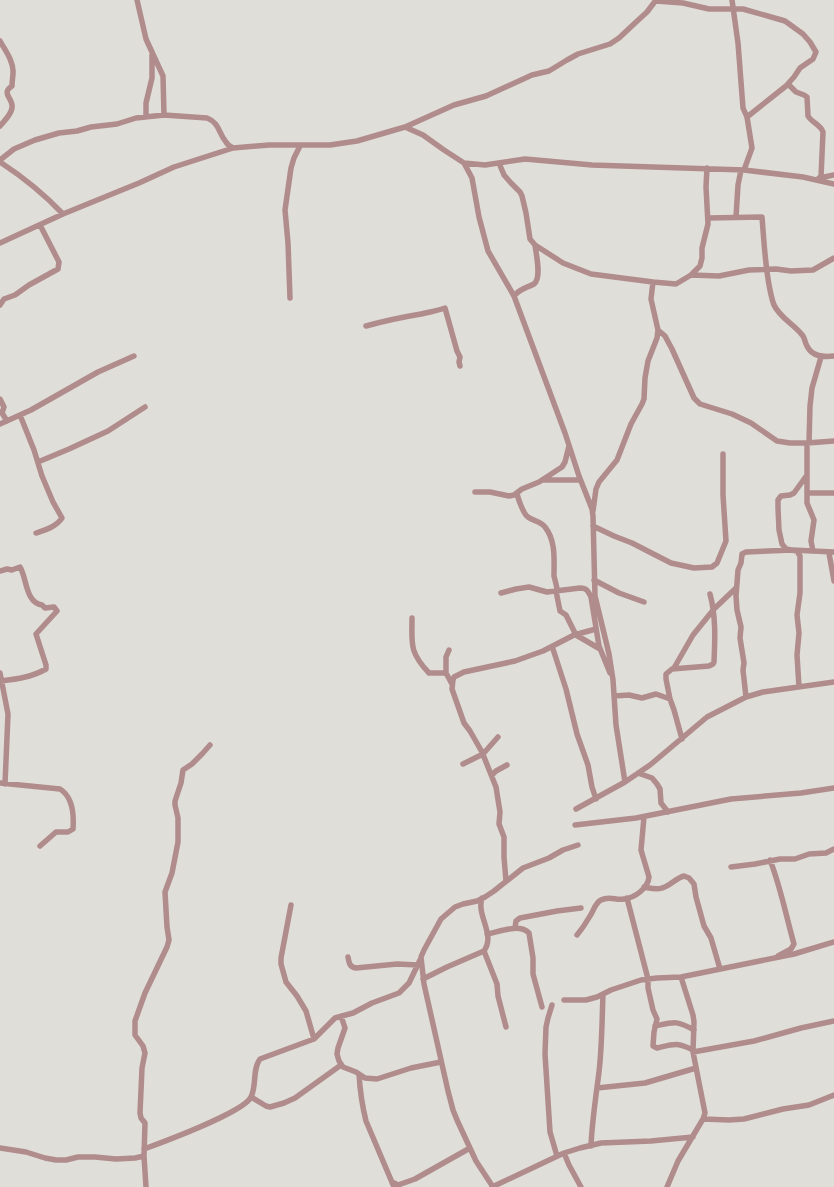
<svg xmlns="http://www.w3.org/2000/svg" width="834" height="1187" font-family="'Alegreya Sans',sans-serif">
<rect width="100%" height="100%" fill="#e0ded9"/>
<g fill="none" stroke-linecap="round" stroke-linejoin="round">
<path stroke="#b18c8c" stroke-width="5.5" d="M137,0L146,39L163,76L164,115
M732,0L738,43L743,108L747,117L752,148L744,170
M656,1L683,3L709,9H743L785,21L803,34L810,42L816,52L813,59L800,68L794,77L786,86L747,117
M0,41C5,50 14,62 13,73C13,77 12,81 12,86C0,94 14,98 12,108C11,115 4,121 0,126
M788,84L796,92L804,95L807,97L808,116C812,123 820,124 823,132L821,177
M146,117V103L152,78V55
M405,127L423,135L444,150L464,163L472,178L479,217L488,251L514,296L565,433L579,476L592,509L593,516L595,596L609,654L613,680L616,725L625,782
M0,160L14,149L35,140L59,133L77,131L91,127L117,124L136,118L164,115L207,118C220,123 218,133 226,142C227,144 231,147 233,148
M0,162C23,177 44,194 63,214
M464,163L485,165L525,159L592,165L744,170L803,177L834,184
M499,163L504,175L511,183L520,192L522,196L526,213L530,239L535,245L563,263L591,274L653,282L651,299L658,330L665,336L672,349L694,398L700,404L732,414L751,423L777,441L790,443H807L834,441
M819,178L834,175
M736,217L738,185L741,170
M708,218L762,217C764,241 765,266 770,290C771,294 772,300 774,305C780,318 794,324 803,336C805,339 805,343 807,346C812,357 824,357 834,356
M0,243L63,214L139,183L174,167L233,148L269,145H330L357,141L405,127L454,105L486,96L532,75L549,71L567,60L578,54L610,44L619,38L635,23L647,12L656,0
M691,275L719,276L749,270L776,269L791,271L813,270L834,258
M653,282L676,284L691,275L700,266L702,258V248L708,224L706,187L707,168
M514,296C522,287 525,289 534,284C542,278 536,254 535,245
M290,298L288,243L285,210L291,168L294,158L300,146
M0,305L4,299L15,295L29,285L58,269L59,262L40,225
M366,326C384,321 403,317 421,314C429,312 437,311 445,308L457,351L460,357L459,362L460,366
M0,399L4,407L2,413L7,421
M20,415L34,450L42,476L53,502L62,518C56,527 45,530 36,533
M0,424L31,410L98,372L134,356
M807,443V503L814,520L811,541L813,551
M809,443L810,406L812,388L821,357
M38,462L69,449L108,431L145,407
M542,480H580
M475,492H490L509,496L514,495L522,489L539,482L562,467L565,462L569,446
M517,493C518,499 524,515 528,517C533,521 541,521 545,527C556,541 554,559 554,576C555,581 557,585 557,591
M807,493H834
M593,511L596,489L599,482L617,460L631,424L642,404L644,399L645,378L648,361L657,338L658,330
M593,526L614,536L632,543L671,563L694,568L712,567L717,563L726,541L723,495V454
M829,553L834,581
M0,571L7,569L12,570L20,567C27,578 25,602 42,605L45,608L54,607L57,611L36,634L46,665V669C32,677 17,679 1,681
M594,580L619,593L644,602
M556,591L560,611L566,615L576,635
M501,593L516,589L529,587L547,592L580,588C587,588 588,591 591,597L599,646L610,673
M412,618C412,644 409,652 429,673H446L452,684
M576,635L600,649
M552,646L566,689L577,734L588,765L592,787L596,799
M674,668L693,635L714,609L736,588
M0,673L8,714L5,784
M446,673V657L449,650
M799,687L797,655L799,633L797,615L800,593V556L797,551L786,549L782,544L779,530L778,508V500L781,496L790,495L794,493L807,475
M614,696L629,695L642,698L656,694L670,699
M746,697L743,670L744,663L740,638L741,627L737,610L736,596L738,570L741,563L742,554L746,552L792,550L834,552
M682,739L674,710L670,699L666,679V674L672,669L709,666L713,664L714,662C715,639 716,616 710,594
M463,764L483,754L498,737
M638,773L652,778L657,784L660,789L661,803L668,812
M492,775L496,771L507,765
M0,783L60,789C73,797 74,815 73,829L68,832H56L40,846
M576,809L625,782L650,765L707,717L746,697L763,692L834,682
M575,825L636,818L731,799L801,793L834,788
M770,860C781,888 786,916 794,944L791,949L778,956
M731,867L755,864L780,859H795L809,854L826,853L834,849
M506,881L504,857V837L499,824L500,812L496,787L482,752L470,731L464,723L452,689L453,680L454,677L464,672L515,661L543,651L574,635L596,629
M644,887C650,888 656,890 662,888C670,886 676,878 684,876L689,878L694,884L696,897L704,926L711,938L720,969
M627,898L648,979V988L653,1010L657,1019L654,1032L653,1046L657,1048C674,1044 677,1042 693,1050
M291,905L281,958V964L286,982L297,996L306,1011L314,1039
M515,928L516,921L520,918L557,911L581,908
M487,934C499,932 519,923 529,933L533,958V974L542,1007
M577,935C582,929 586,923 590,916C594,910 595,903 601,900C610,895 616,901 624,899C635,898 648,888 649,877L641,850L644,817
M484,951L497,984L498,996L506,1027
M348,957C349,962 349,967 356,968L397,964L418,965
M423,979L447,967L484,951C496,934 476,916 482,898
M564,1000H586L597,997L611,990L641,980L657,978L681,977L794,954L834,942
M552,1005L548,1018L546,1027L545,1054L550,1132L557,1156
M341,1016L345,1028L338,1048L337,1054L339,1061L343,1067L356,1072L365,1078L377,1079L411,1068L441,1062
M655,1026C674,1022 676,1020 694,1030
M693,1052L754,1041L801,1028L834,1021
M359,1074C360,1091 362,1105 366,1121L394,1187
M597,1088L645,1083L696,1068
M251,1097L266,1106L270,1107L284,1103L295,1098L341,1065
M703,1119L729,1120L744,1119L783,1109L809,1105L834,1095
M591,1146C592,1121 596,1096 599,1072C602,1046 602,1020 603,994
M0,1148L26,1152L45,1158L56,1160H66L78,1157H95L116,1159L135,1158L144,1156
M144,1149C163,1142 244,1112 251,1097C257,1085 252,1070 260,1059L314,1039L335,1018L353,1013L372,1003L399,993L409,983L420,960
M564,1153L569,1165L581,1187
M392,1182L398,1185L415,1179L470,1148
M146,1187L144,1156L145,1123L141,1118L140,1113L142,1068L145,1053L143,1046L135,1035V1021L145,993L167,947L169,940L167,927L165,892L172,873L178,842V818L175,805V801L181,783L183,770L192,764L202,754L210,745
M492,1187L564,1153L580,1148L601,1143L651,1141L693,1137
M493,1187L476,1161L457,1120L453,1110L448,1091L424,984L421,957L424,950L441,919L455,907L463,904L477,901L485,897L494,891L523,868L549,858L563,850L578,845
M667,1187L678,1161L703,1119L705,1113L693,1052L694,1022L693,1015L681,977"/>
</g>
</svg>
